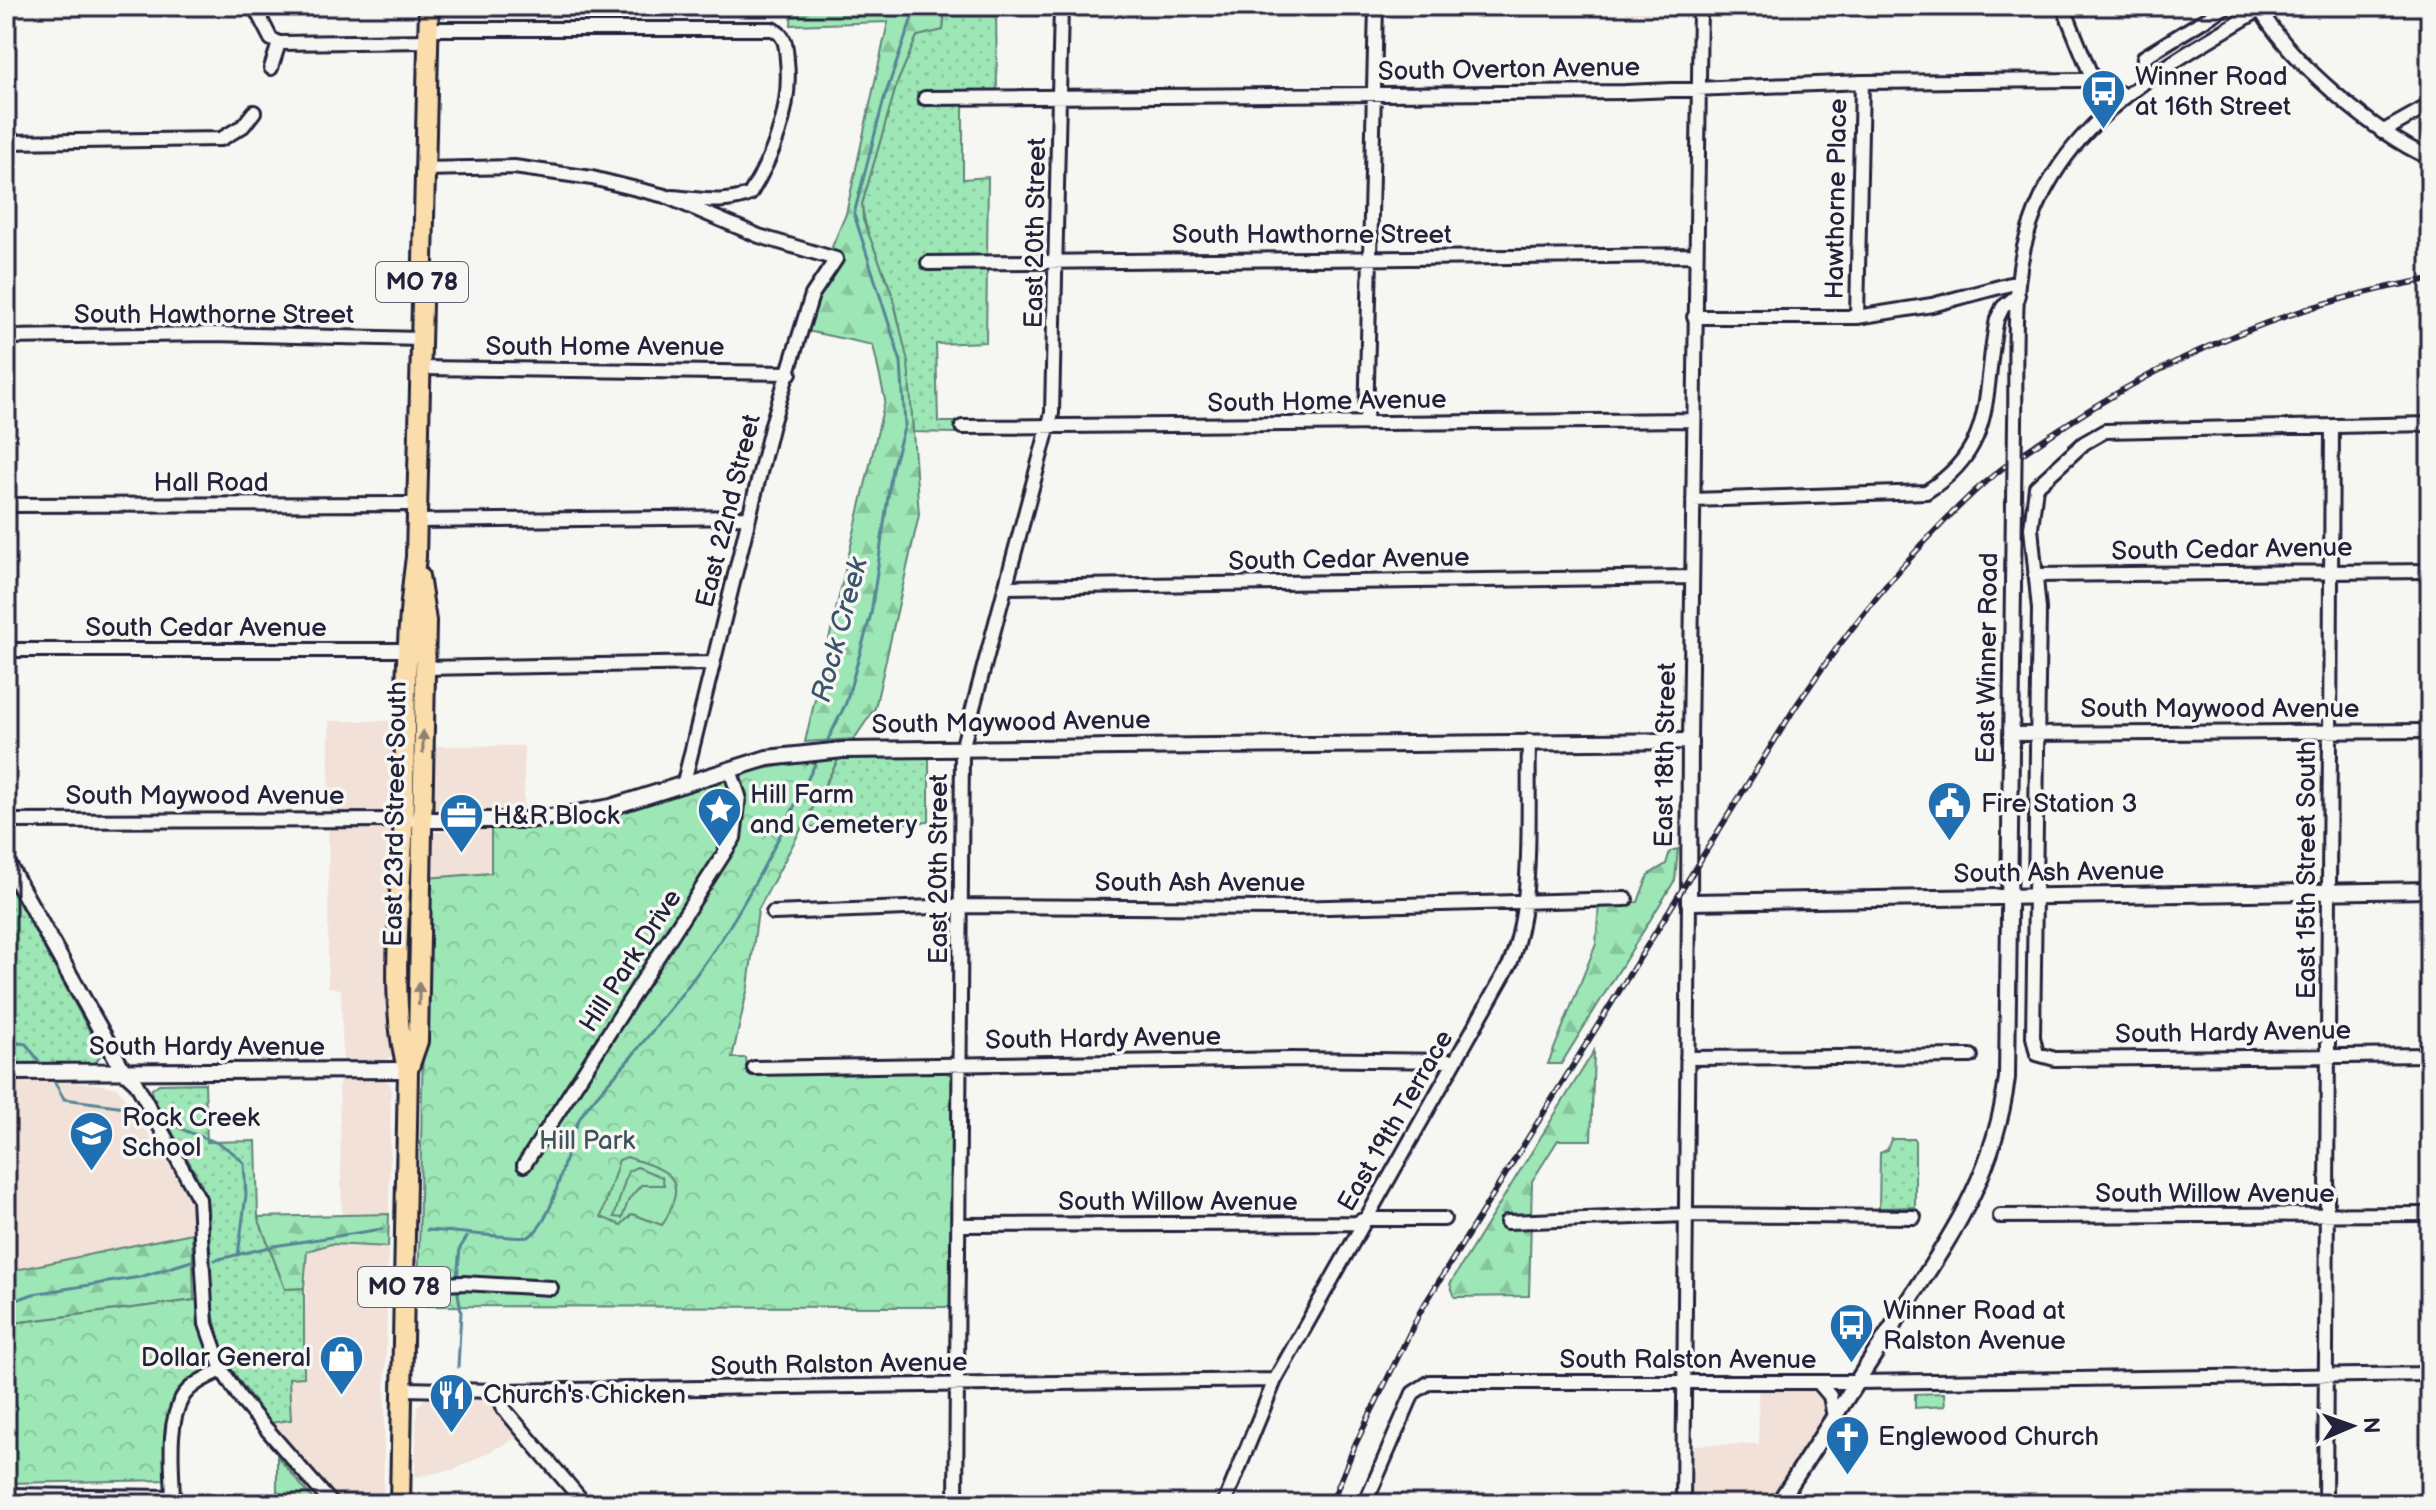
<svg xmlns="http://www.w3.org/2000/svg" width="2436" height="1510" font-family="'Balsamiq Sans',sans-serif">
<defs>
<pattern id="grass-dots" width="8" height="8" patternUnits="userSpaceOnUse" patternTransform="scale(2)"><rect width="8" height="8" fill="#9de6b6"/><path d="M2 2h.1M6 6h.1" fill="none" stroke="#87c59d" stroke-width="1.8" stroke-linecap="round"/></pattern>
<pattern id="forest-firs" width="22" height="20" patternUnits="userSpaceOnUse" patternTransform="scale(2)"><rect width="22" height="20" fill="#9de6b6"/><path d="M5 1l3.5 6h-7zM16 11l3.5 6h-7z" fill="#87c59d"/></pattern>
<pattern id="park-crowns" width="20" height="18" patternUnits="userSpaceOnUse" patternTransform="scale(2)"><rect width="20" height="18" fill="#9de6b6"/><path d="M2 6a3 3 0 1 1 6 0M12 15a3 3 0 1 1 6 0" fill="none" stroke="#87c59d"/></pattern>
</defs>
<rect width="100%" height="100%" fill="#f6f6f2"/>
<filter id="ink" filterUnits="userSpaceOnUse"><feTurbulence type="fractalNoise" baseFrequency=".0125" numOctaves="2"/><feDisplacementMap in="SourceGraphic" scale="16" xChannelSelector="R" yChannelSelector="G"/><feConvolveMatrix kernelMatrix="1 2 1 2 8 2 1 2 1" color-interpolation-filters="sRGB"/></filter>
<g filter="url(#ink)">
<path fill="#f1e1d8" d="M1625,6H1692V13H1625Z
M329,721H398L394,1055L384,1061L343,1063L341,989L328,987Z
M429,746H524V813L431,814Z
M491,825V873L426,878L430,833Z
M339,1080H385L391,1085L389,1214L342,1215Z
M6,1082L90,1083L118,1088L184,1186L191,1206L192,1233L6,1272Z
M331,1244L388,1247L383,1504H340L270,1423L291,1419L289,1377H304L307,1251Z
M1758,1388L1817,1391L1824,1397L1825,1415L1768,1504H1692L1693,1445L1759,1444Z
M428,1396L484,1397L518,1437L456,1469L415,1477L417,1407Z"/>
<path fill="url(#grass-dots)" stroke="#608478" stroke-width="2" d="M945,6H996L997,90L917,92L918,105L963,103V179L988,177L987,256H924L923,268H987L986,342L936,344L938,422H955V433L913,432C910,386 905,342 893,298C884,266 865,238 862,204L897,83L917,36L943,30Z
M929,757V822L803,827L839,758Z
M6,879L99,1048L100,1056L93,1066H6Z
M205,1083L207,1142L256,1141L258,1217L285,1289L304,1288V1377L289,1378L291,1420L270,1423L231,1369L221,1344L212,1310L208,1206L201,1183L151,1095L152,1089L159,1084Z
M1891,1139H1915V1207L1879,1208L1880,1153L1887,1150Z"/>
<path fill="url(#forest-firs)" stroke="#608478" stroke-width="2" d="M792,6H945L943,30L917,36L897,83L862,204L863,220L892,294L908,362L919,515L875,708L854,739L805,742L885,400L873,345L807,331L819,298L844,260L832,247L846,214L888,22L791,25Z
M1678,849L1675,880L1561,1064H1548L1596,944L1599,903L1638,902L1648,875L1666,864L1670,851Z
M1594,1051L1591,1140H1558L1532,1181L1529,1296L1455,1297L1450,1284Z
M389,1214L388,1247L331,1244L307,1251L304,1288L285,1289L258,1217Z
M192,1233L194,1300L6,1324V1272Z
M277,1456L317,1504H277Z"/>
<path fill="url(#park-crowns)" stroke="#608478" stroke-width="2" d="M839,758L758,910L748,987L732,1058H746L748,1072L947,1073L952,1076V1307L418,1306L426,878L491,873V825C609,819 720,767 839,758Z
M204,1299L222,1370L182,1397L173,1480L6,1483V1324Z
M1944,1393L1945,1406L1915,1408V1394Z"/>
<path fill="#9de6b6" stroke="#608478" stroke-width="2" fill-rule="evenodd" d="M627,1157C651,1166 684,1170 673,1202C670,1210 668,1218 662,1225L632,1214L621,1225L601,1217L619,1160ZM637,1167L662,1177L664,1185H641L629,1199L622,1218L614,1217L628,1171Z"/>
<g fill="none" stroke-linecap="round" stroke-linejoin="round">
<path stroke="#568696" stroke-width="3" d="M824,748L846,703L871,614L892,469L905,425L901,362L854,214L884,99L916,6
M6,1041L26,1044L39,1061
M54,1081L64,1099L141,1109
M172,1124C202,1141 218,1136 244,1163L246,1195L238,1255
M427,1230C441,1230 522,1240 528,1237C558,1220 563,1146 581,1116C596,1093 619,1073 636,1051C666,1014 698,975 724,935C760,879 789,817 818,758
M215,1260L274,1246L382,1229
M457,1279L460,1248L467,1237
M457,1287L461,1312L458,1367
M6,1304L33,1294L140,1277L195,1260"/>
<defs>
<path id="minor" d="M254,6L271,39L279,43
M2063,6L2093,80
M2258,6C2288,60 2374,133 2430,158
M428,29H772C786,35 786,46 787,60C792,108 775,153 750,194C726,205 699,199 672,197
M279,43L428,41
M271,68L279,43
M2142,82L2144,57L2227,6
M925,98L1625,92L1862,82L2082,80H2093L2124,95
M2382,132L2430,105
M6,142L221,139L243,126L254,112
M425,169L514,167L592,178L665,196L759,236L836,259L812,295L772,424L684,782
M928,263L1696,255
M1694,317H1857L1932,305L2018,282
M1857,317L1862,82
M6,337L213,334L421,339
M420,368L790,373
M2015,423C2016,377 2014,329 2018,283C2033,134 2152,74 2266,6
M1366,424L1376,6
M2430,424L2105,431L2084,443L2036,487L2031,528L2039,609L2033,1037L2037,1054L2055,1059L2430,1055
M962,427L1693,420
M1693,500L1926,492C1998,447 1982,393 1997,319L2003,307L2018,295
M6,505L417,504
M417,521L749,517
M2035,575L2430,571
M1006,587L1692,577
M6,650H406
M424,668L713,663
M2011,734L2430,731
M1690,741L1700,6
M6,821L411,820
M773,913L960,906L1291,908L1626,899
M1687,1058L1971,1056
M754,1068L1292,1059L1453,1061
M124,1072L136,1083L199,1199L206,1324L222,1370L242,1401L332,1504
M524,1165L734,838L739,796L730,770
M2000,1216L2430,1214
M1507,1222L1685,1215L1914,1217
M959,1225L1356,1223L1365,1219H1444
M404,1286L463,1283L551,1288
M1818,1382L1830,1396L1834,1417
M403,1389L497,1391L1275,1380
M497,1391L504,1409L585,1504
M6,1495L173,1497
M173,1503C173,1472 166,1426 182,1398C190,1384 208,1377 222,1370
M956,1504L962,749L1052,413L1061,6
M1224,1504L1275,1380L1510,964C1535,899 1527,811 1529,741
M1365,1504L1413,1393L1430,1382H1857L2430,1374
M1683,1504L1689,902
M2325,1504L2332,428"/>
<path id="tertiary" d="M422,820H527L565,815L611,807L767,758L843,750L1690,741L1689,902L2430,890
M6,861L124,1072
M6,1072L408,1070
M1778,1504C1817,1444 1855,1384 1894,1324C1947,1241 1994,1180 2007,1078L2014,502"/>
<path id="primary" d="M408,1070C389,1013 400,902 403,839C406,744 403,651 416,557L429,6
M400,1504L408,1070L418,1041L426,621L419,576"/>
</defs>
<use href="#minor" stroke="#22223b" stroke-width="18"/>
<use href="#tertiary" stroke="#22223b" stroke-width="20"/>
<use href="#primary" stroke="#22223b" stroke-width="24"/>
<use href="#minor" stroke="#f6f6f2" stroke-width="12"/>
<use href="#tertiary" stroke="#f6f6f2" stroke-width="14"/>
<use href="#primary" stroke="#faddab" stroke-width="18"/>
<defs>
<path id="rail" d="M1331,1504L1355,1445L1420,1312L1796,706C1848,629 1906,556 1974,492C2002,466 2035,445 2067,424C2178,351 2299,302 2430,279"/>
</defs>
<use href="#rail" stroke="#22223b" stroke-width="6"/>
<use href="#rail" stroke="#f6f6f2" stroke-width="3" stroke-dasharray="9" stroke-linecap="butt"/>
<defs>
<path id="minor-bridge" d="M2014,502L2015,423"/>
</defs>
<use href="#minor-bridge" stroke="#22223b" stroke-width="18" stroke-linecap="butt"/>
<use href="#minor-bridge" stroke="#f6f6f2" stroke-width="12"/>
</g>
<defs><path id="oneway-solid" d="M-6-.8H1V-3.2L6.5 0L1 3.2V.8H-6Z" transform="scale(2)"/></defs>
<g fill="#8e8073">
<use href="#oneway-solid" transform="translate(423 742) rotate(-89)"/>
<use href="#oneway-solid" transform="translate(419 994) rotate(-89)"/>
</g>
</g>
<defs>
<symbol id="bus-pin" viewBox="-11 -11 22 30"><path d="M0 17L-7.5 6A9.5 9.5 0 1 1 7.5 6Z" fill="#1f6fb2" stroke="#f6f6f2"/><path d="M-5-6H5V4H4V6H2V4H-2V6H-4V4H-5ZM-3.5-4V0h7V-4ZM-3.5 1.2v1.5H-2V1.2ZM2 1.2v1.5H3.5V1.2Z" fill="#fff"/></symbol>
<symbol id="civic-pin" viewBox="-11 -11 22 30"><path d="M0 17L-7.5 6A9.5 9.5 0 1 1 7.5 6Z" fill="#1f6fb2" stroke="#f6f6f2"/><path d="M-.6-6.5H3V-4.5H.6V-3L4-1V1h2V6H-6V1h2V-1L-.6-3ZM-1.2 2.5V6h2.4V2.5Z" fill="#fff"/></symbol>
<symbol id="sight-pin" viewBox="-11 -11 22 30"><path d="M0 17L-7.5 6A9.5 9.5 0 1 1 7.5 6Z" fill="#1f6fb2" stroke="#f6f6f2"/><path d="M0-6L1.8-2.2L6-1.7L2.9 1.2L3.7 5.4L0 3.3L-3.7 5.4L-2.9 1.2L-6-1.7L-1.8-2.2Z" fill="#fff"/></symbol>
<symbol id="office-pin" viewBox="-11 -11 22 30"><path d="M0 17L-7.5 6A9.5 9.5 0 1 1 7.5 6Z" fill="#1f6fb2" stroke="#f6f6f2"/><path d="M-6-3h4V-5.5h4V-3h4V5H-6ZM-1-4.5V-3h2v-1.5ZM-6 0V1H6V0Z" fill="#fff"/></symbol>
<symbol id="school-pin" viewBox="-11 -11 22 30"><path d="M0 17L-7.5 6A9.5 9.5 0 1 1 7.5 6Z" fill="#1f6fb2" stroke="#f6f6f2"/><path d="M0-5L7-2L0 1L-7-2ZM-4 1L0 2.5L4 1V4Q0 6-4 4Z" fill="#fff"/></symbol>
<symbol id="shop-pin" viewBox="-11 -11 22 30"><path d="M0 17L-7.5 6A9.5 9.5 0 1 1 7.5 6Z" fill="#1f6fb2" stroke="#f6f6f2"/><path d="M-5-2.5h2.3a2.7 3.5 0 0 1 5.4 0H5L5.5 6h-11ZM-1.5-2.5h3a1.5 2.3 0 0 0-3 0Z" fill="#fff"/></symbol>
<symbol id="restaurant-pin" viewBox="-11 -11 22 30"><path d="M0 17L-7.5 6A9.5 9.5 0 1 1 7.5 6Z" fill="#1f6fb2" stroke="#f6f6f2"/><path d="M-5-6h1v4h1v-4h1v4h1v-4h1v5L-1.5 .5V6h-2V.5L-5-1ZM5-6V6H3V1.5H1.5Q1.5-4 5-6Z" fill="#fff"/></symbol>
<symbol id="church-pin" viewBox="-11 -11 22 30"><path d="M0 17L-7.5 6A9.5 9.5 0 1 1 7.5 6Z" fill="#1f6fb2" stroke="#f6f6f2"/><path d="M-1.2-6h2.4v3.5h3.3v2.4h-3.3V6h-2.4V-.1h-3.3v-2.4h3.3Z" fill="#fff"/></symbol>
</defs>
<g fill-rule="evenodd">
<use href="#bus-pin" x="2078" y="66" width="51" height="69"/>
<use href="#civic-pin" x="1924" y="778" width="51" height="69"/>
<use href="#sight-pin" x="694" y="784" width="51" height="69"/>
<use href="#office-pin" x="436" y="790" width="51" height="69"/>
<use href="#school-pin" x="66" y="1108" width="51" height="69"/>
<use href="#bus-pin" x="1826" y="1300" width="51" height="69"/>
<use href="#shop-pin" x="316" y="1332" width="51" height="69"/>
<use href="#restaurant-pin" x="426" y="1370" width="51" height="69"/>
<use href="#church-pin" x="1822" y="1412" width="51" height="69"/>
</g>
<g text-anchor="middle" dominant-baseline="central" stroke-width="7" stroke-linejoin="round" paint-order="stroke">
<g fill="#f6f6f2" stroke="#626272" stroke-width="2">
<rect x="376" y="262" width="92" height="40" rx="6"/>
<rect x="358" y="1267" width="92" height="40" rx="6"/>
</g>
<g font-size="24" font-weight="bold" fill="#22223b">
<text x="422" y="282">MO 78</text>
<text x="404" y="1287">MO 78</text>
</g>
<g font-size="26" fill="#22223b" stroke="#f6f6f2">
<text transform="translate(1509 70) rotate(-1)">South Overton Avenue</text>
<text transform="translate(1837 199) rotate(-89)">Hawthorne Place</text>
<text transform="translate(1036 233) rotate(-89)">East 20th Street</text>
<text x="1312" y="235">South Hawthorne Street</text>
<text x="214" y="315">South Hawthorne Street</text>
<text x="605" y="347">South Home Avenue</text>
<text transform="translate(1327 402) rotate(-1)">South Home Avenue</text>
<text x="211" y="483">Hall Road</text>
<text transform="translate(729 511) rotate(-76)">East 22nd Street</text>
<text transform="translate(2232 550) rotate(-1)">South Cedar Avenue</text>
<text transform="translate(1349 560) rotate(-1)">South Cedar Avenue</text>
<text x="206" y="628">South Cedar Avenue</text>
<text transform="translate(1988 658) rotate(-89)">East Winner Road</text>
<text x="2220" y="709">South Maywood Avenue</text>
<text transform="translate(1011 723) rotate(-1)">South Maywood Avenue</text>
<text transform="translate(1666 755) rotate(-89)">East 18th Street</text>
<text x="205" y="796">South Maywood Avenue</text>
<text transform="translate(396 814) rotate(-89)">East 23rd Street South</text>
<text transform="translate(939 869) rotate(-90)">East 20th Street</text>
<text transform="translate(2307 870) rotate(-90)">East 15th Street South</text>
<text transform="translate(2059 873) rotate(-1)">South Ash Avenue</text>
<text x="1200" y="883">South Ash Avenue</text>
<text transform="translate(631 961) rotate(-57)">Hill Park Drive</text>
<text transform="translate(2233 1033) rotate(-1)">South Hardy Avenue</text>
<text transform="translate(1103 1039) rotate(-1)">South Hardy Avenue</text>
<text x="207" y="1047">South Hardy Avenue</text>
<text transform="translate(1396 1121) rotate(-60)">East 19th Terrace</text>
<text x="2215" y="1194">South Willow Avenue</text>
<text x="1178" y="1202">South Willow Avenue</text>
<text x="1688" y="1360">South Ralston Avenue</text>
<text transform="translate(839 1365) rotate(-1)">South Ralston Avenue</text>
</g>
<g font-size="26" fill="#22223b" stroke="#f6f6f2" text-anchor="start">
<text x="2135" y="77">Winner Road<tspan x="2135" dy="30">at 16th Street</tspan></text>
<text x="750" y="795">Hill Farm<tspan x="750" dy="30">and Cemetery</tspan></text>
<text x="1981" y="804">Fire Station 3</text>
<text x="493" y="816">H&amp;R Block</text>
<text x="122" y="1118">Rock Creek<tspan x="122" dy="30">School</tspan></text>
<text x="1883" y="1311">Winner Road at<tspan x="1883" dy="30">Ralston Avenue</tspan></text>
<text x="311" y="1358" text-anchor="end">Dollar General</text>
<text x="483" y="1395">Church's Chicken</text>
<text x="1878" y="1437">Englewood Church</text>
</g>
<g font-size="26" fill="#41535a" stroke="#f6f6f2">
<text x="587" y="1141">Hill Park</text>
</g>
<g font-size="28" font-style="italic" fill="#3c5469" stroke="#f6f6f2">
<text transform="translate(840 630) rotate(-75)">Rock Creek</text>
</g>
</g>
<rect width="2436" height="1510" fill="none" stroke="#f6f6f2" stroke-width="32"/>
<rect x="16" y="16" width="2404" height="1478" fill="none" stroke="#22223b" stroke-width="3" filter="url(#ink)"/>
<g transform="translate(2352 1426) rotate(88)" stroke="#f6f6f2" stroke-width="6" paint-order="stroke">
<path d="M0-6L14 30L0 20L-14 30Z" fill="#22223b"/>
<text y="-12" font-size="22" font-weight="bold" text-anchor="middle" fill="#22223b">N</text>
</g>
</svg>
